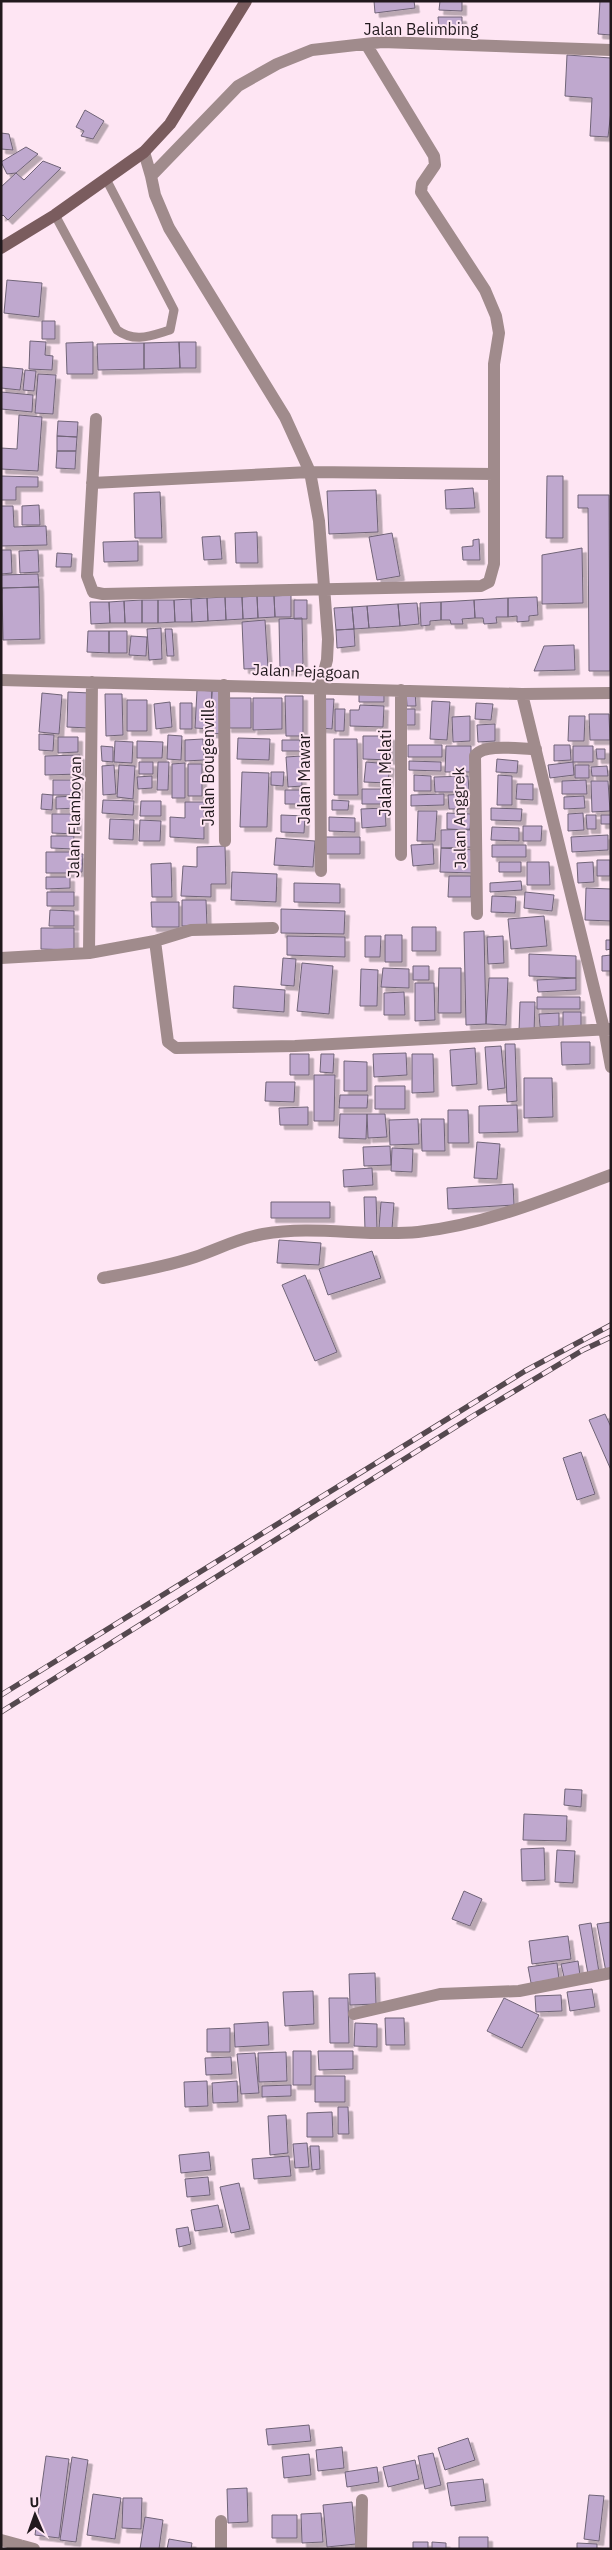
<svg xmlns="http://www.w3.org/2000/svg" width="612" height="2550" font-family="'IBM Plex Sans',sans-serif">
<defs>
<filter id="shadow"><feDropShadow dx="4.5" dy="4.5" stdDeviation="0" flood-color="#0004"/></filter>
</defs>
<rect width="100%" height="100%" fill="#fee5f3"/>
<path fill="#bfa8ce" stroke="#706477" filter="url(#shadow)" d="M374,1H414L415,8L375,13Z
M440,1H462V11L439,10Z
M600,1H611V35L598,34Z
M438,17H462V27L439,28Z
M567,55L611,58V111L608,137L590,136L592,98L565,96Z
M85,110L104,121L93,139L81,136L84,131L76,127Z
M1,133L9,134L13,150L1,149Z
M26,147L38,154L16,173L7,174L1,162Z
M43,161L61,168L8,220L3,215L1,217V187L16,173L24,180Z
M7,280L42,283L39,317L4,313Z
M42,321H55V339H42Z
M30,341L46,342L45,355L53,356L52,370L29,369Z
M93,342V374H67L66,343Z
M179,342H196V368H180Z
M179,342L180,368L144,369V343Z
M144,343V369L98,370L97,344Z
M1,367L23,369L20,390L1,388Z
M25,370L36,371L34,391L23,390Z
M38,374L56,375L53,414L35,413Z
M1,392L33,395L32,412L1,409Z
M19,415L42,417L38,471L1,469V448L17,449Z
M58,421L78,422L77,437L57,436Z
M57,436L77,437L76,451H57Z
M57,451H76L75,469L56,468Z
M1,476L38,477V487H16V500H1Z
M547,476H563V538H546Z
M473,488L475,508L446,509L445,490Z
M376,490L378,532L329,534L327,491Z
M160,492L162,538H135L134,493Z
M578,495H609L610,671H589L588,508H578Z
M39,505L40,525H22V506Z
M1,506H13L14,527L46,526L47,545L1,546Z
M257,532L258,563H236L235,533Z
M392,533L400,576L377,580L369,537Z
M220,536L222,559L204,560L202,537Z
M479,539L480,560H463L462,547L473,546V540Z
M138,541V561L104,562L103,542Z
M582,548L583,603L542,604V555Z
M1,550H11L12,573L1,574Z
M38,550L39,572L20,573L19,551Z
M57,553L72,554L71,567H56Z
M38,574L39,587L2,588L1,606V575Z
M39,587L40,639L3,640L2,588Z
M291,595V617H275L274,596Z
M257,596L258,618L243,619L242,597Z
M257,596H274L275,617L258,618Z
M225,597L226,620L208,621L207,598Z
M225,597H242L243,619L226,620Z
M537,597L538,615L529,616V621L517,622V616L508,617V598Z
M207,598L208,621L192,622L191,599Z
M508,598V617H496L497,623L484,624L483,618H475L474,600Z
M191,599L192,622H175L174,600Z
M142,600V623H125L124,601Z
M142,600H158V623H142Z
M158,600H174L175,622L158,623Z
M294,600H307V619H294Z
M474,600L475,618L462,619L463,624H451L450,620H441V602Z
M124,601L125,623H110L109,602Z
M90,602H109L110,623L91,624Z
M441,602V620L430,621V625L421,626L420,603Z
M417,603L419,624L400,626L398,604Z
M398,604L400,626L369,628L367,606Z
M367,606L369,628L354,629L352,607Z
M352,607L354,629L336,630L334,608Z
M302,618L303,663L297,671H280L279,619Z
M265,620L268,668L244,669L242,622Z
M161,628L162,659L149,660L147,629Z
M165,629H172L174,656H167Z
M354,629L355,646L337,648L336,630Z
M88,631H109V653L87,652Z
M109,631H127V653H109Z
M131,636L147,637L146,656L129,655Z
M574,645L575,670L534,671L544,646Z
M197,690L212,691L210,729L195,728Z
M384,690V702H359V691Z
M212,691H223L221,734L210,733Z
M406,691H415L416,706H407Z
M68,692L90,693L89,728L67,727Z
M42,693L62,695L59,734L39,732Z
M105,694H122L123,735L106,736Z
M285,696H303V736H286Z
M227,698H251V728H227Z
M253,698H282V729L253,730Z
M322,699H334L332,729L321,728Z
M127,700H147V731H127Z
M432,701L450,702L447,740L430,739Z
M170,702L172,727L156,729L154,704Z
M180,703H192V729H180Z
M476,703L493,704L491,720L475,719Z
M360,705L384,706L383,727L350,726V710H359Z
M335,709H345L344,731H335Z
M403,709H415V725H403Z
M589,714H609L610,740H590Z
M470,716V741L453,742L452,717Z
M569,716H585L584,741H568Z
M495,724V741L478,742L477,725Z
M39,734L54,735L53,751L39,750Z
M168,735L182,736L181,760L167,759Z
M363,736H391V760L363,759Z
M58,737H78V752L58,753Z
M238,738L270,739L269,760L237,759Z
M203,739L204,760L185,761V740Z
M334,739H357L358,795H334Z
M282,740H300V751H282Z
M115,741L133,742L132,763L114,762Z
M137,741L163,742L162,758H137Z
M408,745H442V757H408Z
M554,745H570L571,760L554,761Z
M101,746L113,747V762L102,761Z
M446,746H471V772H445Z
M573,746H593V762H573Z
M596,749H605V759H597Z
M80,755V774L45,775V756Z
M301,756L302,786L288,787L286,757Z
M497,759L518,761L517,773L496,772Z
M409,761L441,762V771L409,770Z
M139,762H153V774H139Z
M158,762H169L168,790H157Z
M366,762L390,764L388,783L364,782Z
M573,762L574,775L550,778L548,765Z
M185,763V798H172V764Z
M188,764H202V796H188Z
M114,765L116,794L103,795L102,766Z
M119,765L135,766L133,799L117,797Z
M575,765H589V778H575Z
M607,766L608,776H592L591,767Z
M242,772L269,773L267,827H240Z
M271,772H284L283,786L271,785Z
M414,775L431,776V791H414Z
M498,775L512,776V805H497Z
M152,776V788L138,789L137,777Z
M468,776L469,792H435L434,777Z
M53,780H78V795H53Z
M586,780L587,794H562V781Z
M591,781H608L610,811L592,812Z
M517,784H533V800L516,799Z
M362,789H382V804H362Z
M285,790H302V804H285Z
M42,794L53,795L52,810L41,809Z
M444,794V805L411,806V795Z
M468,794V809H449L448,795Z
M75,796L76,808L56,809V797Z
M584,796L585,808L564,809V797Z
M103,800L134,801L133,815L102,813Z
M332,800L349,801L348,810H332Z
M141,801H161V816H140Z
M185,802H204V839L170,837V817L185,818Z
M385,808L386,826L362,828L361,809Z
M491,808L522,809L521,821L491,820Z
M418,811H437L435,841H417Z
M447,813L471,814L470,830L447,829Z
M583,813L584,830L568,831V814Z
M52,814H77V834L52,833Z
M281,815L305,816L304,833L281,832Z
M586,815H596V829H587Z
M601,815H611V824H601Z
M329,817L355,818V832L329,831Z
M110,819L134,820L133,840L109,839Z
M140,820L161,821L160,841H139Z
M523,826H542L541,841H523Z
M492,827L519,828V841L491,840Z
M473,829V847L441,848V830Z
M608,835V850L572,852L571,837Z
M51,836H74L73,849L51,848Z
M325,837H360V854H325Z
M276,838L315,841L313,867L274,865Z
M433,844L434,864L413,866L411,845Z
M492,845H526V857H492Z
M225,846L226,884H211V897L181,896L183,866L197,867V847Z
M441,848L475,850L474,873L440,872Z
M46,852H71V873H46Z
M73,854H83L82,872H73Z
M597,860H610V876H597Z
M499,862H521V872H499Z
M527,862H549L550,885H527Z
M593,862L594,882L578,883L577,863Z
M171,863L172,897H152L151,864Z
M232,872L277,874L276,902L231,900Z
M449,876H471V897H448Z
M46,877H70V888L46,889Z
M521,881L522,890L490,892V883Z
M294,883L340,884V903L294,902Z
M586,888L611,889V921L585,920Z
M47,892H74V906H47Z
M525,892L554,895L552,911L524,908Z
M492,896L516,897L515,913L491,912Z
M182,900H206L207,926H182Z
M151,902H179V927H152Z
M281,909L345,911L344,934L281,933Z
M50,910L74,911V926H49Z
M544,916L547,946L511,949L508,919Z
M412,927H436V951H412Z
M41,928H74V950L41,949Z
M484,931L486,1024L466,1025L464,932Z
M385,935H402V962H385Z
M287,936L345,937V957L287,955Z
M365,936H381L380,957H365Z
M503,936L504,963L488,964L487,937Z
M606,940H611V949L606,950Z
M529,954L576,956V978L529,976Z
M611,955V971H602V956Z
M283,958L296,959L294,986L281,985Z
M302,963L333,966L329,1014L297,1011Z
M413,966H429V980H413Z
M383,968L409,969V988L381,987Z
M439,968H461V1013H438Z
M361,969L378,970L377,1006H360Z
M489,978H508L506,1025L486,1024Z
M576,978V990L538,992L537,980Z
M415,983H434L435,1020L415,1021Z
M234,986L285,990L284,1012L233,1008Z
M404,992L405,1015H384V993Z
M537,997H580V1009H537Z
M520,1002H535L534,1033L519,1032Z
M563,1012H581V1026L563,1027Z
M559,1013V1026L540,1027L539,1014Z
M561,1042H590V1064L562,1065Z
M505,1044H515L517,1101L507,1102Z
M501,1046L505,1088L488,1090L485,1047Z
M475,1048L477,1084L452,1086L450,1050Z
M406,1053L407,1075L374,1077L373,1054Z
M290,1054H309V1075H290Z
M321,1054H334L333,1073L320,1072Z
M412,1054H433L434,1092L412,1093Z
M344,1061L367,1062V1091H344Z
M314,1075H335L334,1121H314Z
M524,1078H552L553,1117L524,1118Z
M266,1082H295L294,1102L265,1101Z
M375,1086H405V1109H375Z
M340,1095H368L367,1108H339Z
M517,1105L518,1132L479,1133V1106Z
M308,1107V1125H280L279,1108Z
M448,1110H468L469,1143H448Z
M340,1114H367L366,1139L339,1138Z
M367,1114H385L387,1137L368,1138Z
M418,1119L419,1144L390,1145L389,1120Z
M421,1119H444L445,1151H422Z
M477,1142L500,1144L497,1179L474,1178Z
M390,1146L391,1165L364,1166L363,1147Z
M392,1148L413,1149L412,1172L391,1171Z
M372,1168L373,1185L344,1187L343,1170Z
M513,1184L514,1205L448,1209L447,1188Z
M364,1197H376L377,1229L365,1230Z
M271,1202H330V1218H271Z
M381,1202L394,1203L392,1229L379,1228Z
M279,1240L321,1243L319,1265L277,1263Z
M372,1251L381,1278L328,1295L319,1269Z
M305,1275L337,1352L315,1361L282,1285Z
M605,1414L611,1427V1470L589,1420Z
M581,1452L595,1494L577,1500L563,1458Z
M565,1789L582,1790L581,1807L564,1805Z
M524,1814L567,1816L566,1841L523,1840Z
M544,1848L545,1880L522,1881L521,1849Z
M557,1850L575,1851L573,1883L555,1882Z
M464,1891L482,1899L470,1926L452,1919Z
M611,1922V1971L606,1972L597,1924Z
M591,1923L599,1972L588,1974L579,1925Z
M568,1936L571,1959L532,1964L529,1941Z
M578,1961L580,1975L564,1977L561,1964Z
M557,1963L559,1979L531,1983L528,1967Z
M375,1973L376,2004L350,2005L349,1974Z
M592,1989L595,2007L570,2011L567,1992Z
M313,1991L314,2024L285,2026L283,1992Z
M561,1995L562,2011L536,2012L535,1996Z
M329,1998H348L349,2043H330Z
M504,1998L539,2015L522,2048L487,2031Z
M385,2018H404L405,2045H386Z
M268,2022L269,2045L235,2047L234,2024Z
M355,2023L377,2024V2047L354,2046Z
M230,2028V2052H207V2029Z
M293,2051H311V2085H293Z
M318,2051H353V2069L319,2070Z
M286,2052L287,2081L259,2082L258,2053Z
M255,2053L259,2093L241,2094L237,2054Z
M231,2057L232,2074L206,2075L205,2058Z
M315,2076H345V2102H315Z
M207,2081L208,2106L185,2107L184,2082Z
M237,2081L238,2102L213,2103L212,2083Z
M291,2085V2096L262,2097V2086Z
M338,2107H348L349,2134H338Z
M332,2112L333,2137H307V2113Z
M286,2115L288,2153L270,2155L268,2116Z
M307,2143L309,2167L295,2168L293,2144Z
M310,2146H319L320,2169L312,2170Z
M209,2152L211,2170L181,2173L179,2155Z
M289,2156L291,2176L254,2179L252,2159Z
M208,2177L210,2195L187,2197L185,2179Z
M239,2183L250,2229L231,2233L220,2187Z
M218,2205L223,2227L195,2231L191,2210Z
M188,2227L191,2244L179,2247L176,2229Z
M309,2425L311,2441L268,2445L266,2429Z
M468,2438L475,2460L445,2470L438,2448Z
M342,2447L344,2468L318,2471L316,2450Z
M433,2453L441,2485L425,2489L418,2456Z
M309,2454L311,2475L284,2478L282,2457Z
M46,2456L69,2459L59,2538L35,2535Z
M72,2457L88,2460L76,2542L60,2540Z
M415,2460L419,2479L388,2487L383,2467Z
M377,2467L379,2482L347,2487L345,2472Z
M483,2479L486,2501L451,2506L447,2483Z
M247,2488L248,2522L228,2523L227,2489Z
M93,2494L121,2498L115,2539L87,2535Z
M589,2495L604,2496L599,2541L584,2539Z
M123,2498H142L141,2529L122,2528Z
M352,2502L356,2544L327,2547L323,2505Z
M321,2513L323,2542L302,2543L301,2514Z
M272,2515H297V2538H272Z
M145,2517L163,2520L159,2549H140Z
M459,2537H488V2549H459Z
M169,2539L192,2543L191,2549H167Z
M413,2542H428V2549H413Z
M432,2542L446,2543V2549H432Z
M577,2543L597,2544V2549H577Z"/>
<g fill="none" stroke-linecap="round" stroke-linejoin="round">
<path stroke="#a08b8c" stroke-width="9" d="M55,215L117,330C135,343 150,336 170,330L174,310L106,179"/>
<path stroke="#a08b8c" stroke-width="12" d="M366,44L434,156L435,165L422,184L421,192L485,290L496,316L499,333L494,364V474
M144,152L151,176L238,86L277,64L312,50L382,42L611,50
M151,176L155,195L169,228L285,417L310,472L319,521L328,639L327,660L320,687L321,871
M92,483L310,472L494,474V564L489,582L481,586L103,594L93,592L87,576L96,419
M1,680L522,694L611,693
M224,685L225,841
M401,690V855
M522,694L604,1029L611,1067
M477,914L475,756C483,743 520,749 536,749
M155,941L191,930L273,928
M89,953L92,682
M1,958L89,953L155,941L168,1042L176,1048L295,1046L611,1029
M103,1278C135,1272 165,1267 195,1257C218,1249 239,1238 263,1234C314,1225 367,1237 418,1232C485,1225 549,1198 611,1175
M354,2014L440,1994L519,1991L611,1973
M221,2521V2549
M1,2540L34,2549
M361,2549L362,2500"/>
<path stroke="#7a5c5e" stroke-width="12" d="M1,248L55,215L144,152L170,124L246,1"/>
<defs>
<path id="rail" d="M1,1695L525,1371L611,1325
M1,1712L473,1416L583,1350L611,1337"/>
</defs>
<use href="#rail" stroke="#55494f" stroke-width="5.5"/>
<use href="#rail" stroke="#fee5f3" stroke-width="4" stroke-dasharray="11" stroke-linecap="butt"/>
</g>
<g text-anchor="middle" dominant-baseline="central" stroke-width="4" stroke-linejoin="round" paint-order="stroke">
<g font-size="16" fill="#21191d" stroke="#fee5f3">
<text x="421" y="29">Jalan Belimbing</text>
<text transform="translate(306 671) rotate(2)">Jalan Pejagoan</text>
<text transform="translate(208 763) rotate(-90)">Jalan Bougenville</text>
<text transform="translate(385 773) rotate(-90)">Jalan Melati</text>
<text transform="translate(304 779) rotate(-90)">Jalan Mawar</text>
<text transform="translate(74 817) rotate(-89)">Jalan Flamboyan</text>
<text transform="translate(459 818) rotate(-91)">Jalan Anggrek</text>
</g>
</g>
<rect width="612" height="2550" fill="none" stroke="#21191d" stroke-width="5"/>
<g transform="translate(35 2515) rotate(358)" stroke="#fee5f3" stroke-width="4" paint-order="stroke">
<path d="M0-4L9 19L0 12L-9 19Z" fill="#21191d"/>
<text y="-8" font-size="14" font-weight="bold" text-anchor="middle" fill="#21191d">U</text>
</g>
</svg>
